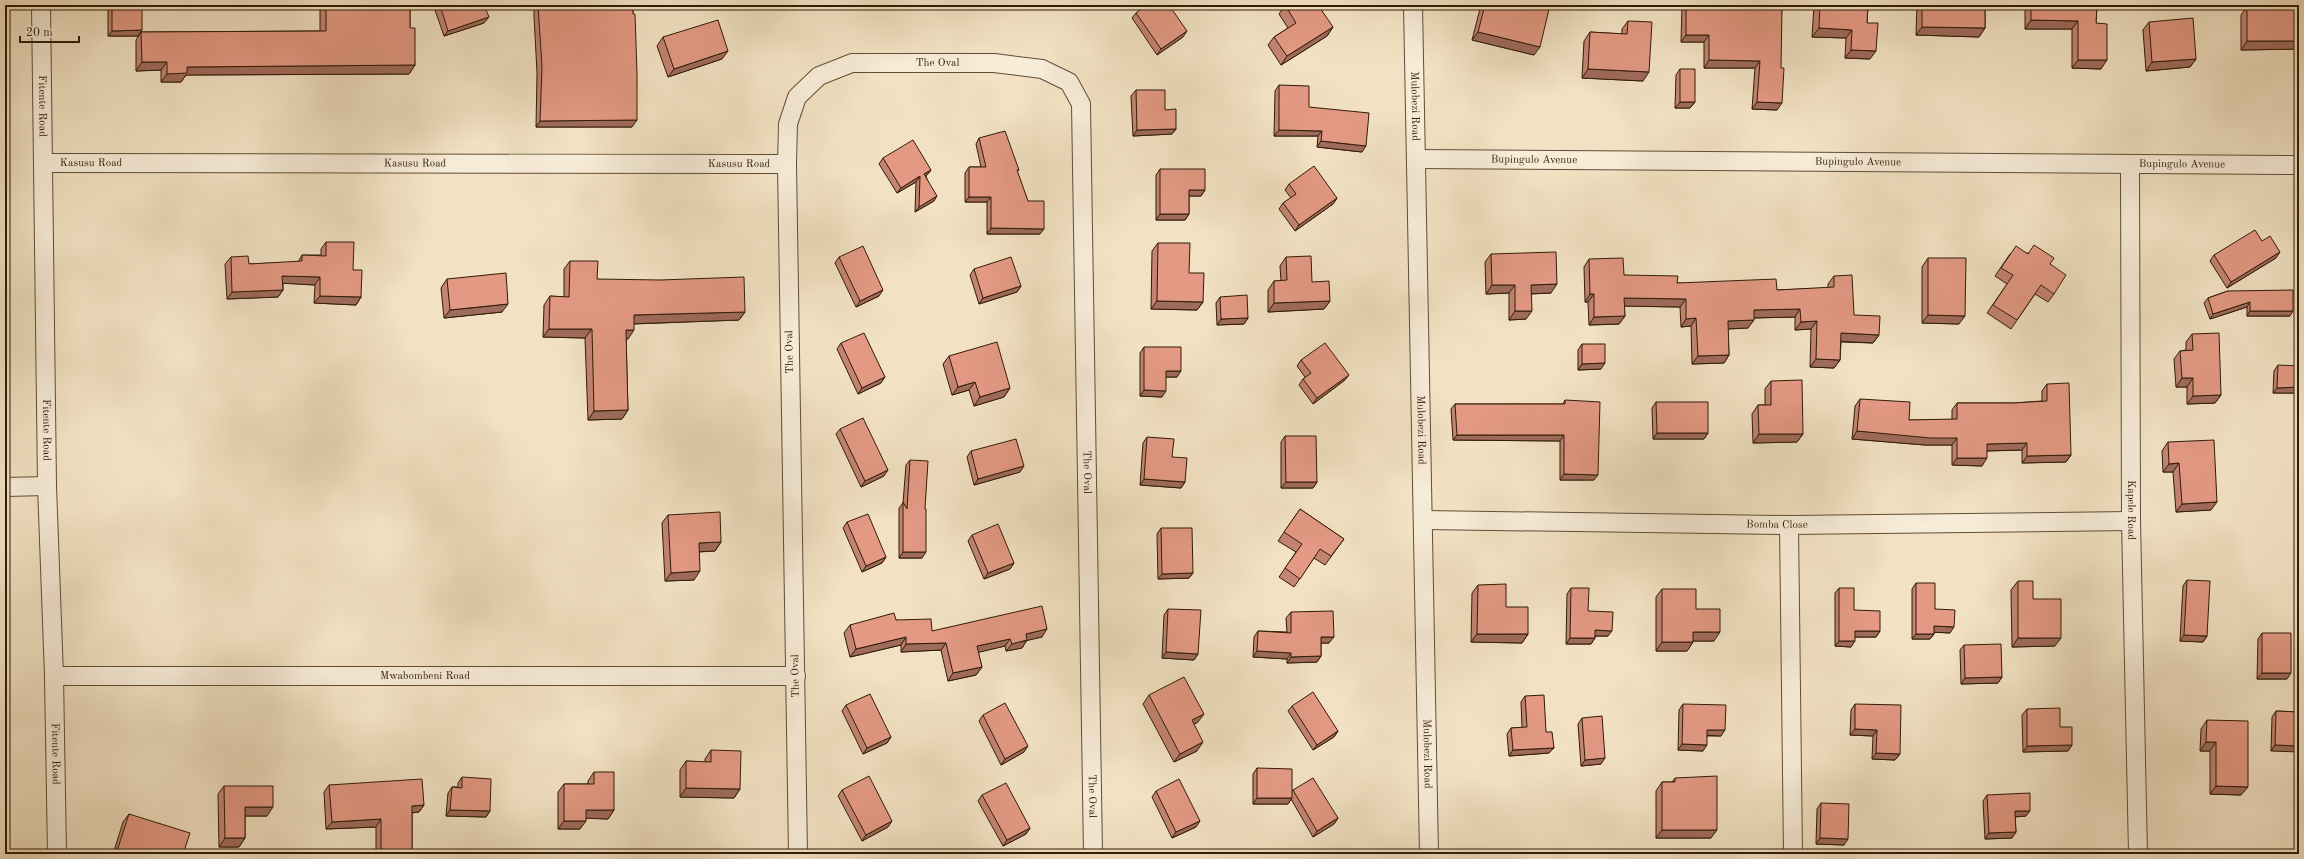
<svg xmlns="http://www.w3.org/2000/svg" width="2304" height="859" font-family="'Old Standard TT',serif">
<rect width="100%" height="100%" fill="#f2e2c3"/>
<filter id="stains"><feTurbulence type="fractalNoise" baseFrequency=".005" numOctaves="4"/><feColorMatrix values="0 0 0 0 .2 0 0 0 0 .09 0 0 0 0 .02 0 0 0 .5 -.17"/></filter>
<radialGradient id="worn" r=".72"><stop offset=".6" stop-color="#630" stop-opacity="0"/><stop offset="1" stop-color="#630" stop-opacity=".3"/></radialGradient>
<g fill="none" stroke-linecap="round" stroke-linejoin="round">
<defs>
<g id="street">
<path id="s1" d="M41,5L47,486L54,676L57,854"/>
<path id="s2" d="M1413,5L1429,854"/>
<path id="s3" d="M1416,159L2299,165"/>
<path id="s4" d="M43,163L787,164"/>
<path id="s5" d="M2130,165L2131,521L2138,854"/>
<path d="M5,487L47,486"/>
<path id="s6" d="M1424,520L1789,525L2131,521"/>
<path d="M1789,525L1793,854"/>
<path id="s7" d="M54,676H796"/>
<path id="s8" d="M798,854L787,164L788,124L797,97L819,76L852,63H994L1042,69L1069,82L1081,104L1093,854"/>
</g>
</defs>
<use href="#street" stroke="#604d36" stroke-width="20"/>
<use href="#street" stroke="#f7ecd8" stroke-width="18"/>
</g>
<path fill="#c38472" stroke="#301b07" d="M108,5H142L138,36H108Z
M320,5H410V28L415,65L409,74L186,75L181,82H161V70L136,71V40L141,32L320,31Z
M436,5H484V23L444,36L434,7Z
M534,5H633L632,127H536L537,73L534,16Z
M1285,5L1333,27L1327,36L1281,65L1268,45L1274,37L1288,28L1279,14Z
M1481,5H1550L1534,55L1472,40Z
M1682,5H1782L1777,110L1752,109L1755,68H1704V42H1681Z
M1814,5H1868L1867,23L1870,59L1845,58L1846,38L1812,37Z
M1917,5H1985V28L1979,37L1916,35Z
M2026,5H2097L2096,23L2101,69L2072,68V29H2025V6Z
M2299,5V49L2241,50V15L2247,6Z
M1136,13L1183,37L1157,55L1132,18Z
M1628,21L1643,81L1582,78L1584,41L1590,32L1622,34V29Z
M2149,22L2196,59L2190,67L2146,71L2143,30Z
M663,37L722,59L668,77L657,46Z
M1680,69L1695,102L1690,108H1675L1676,75Z
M1279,85L1362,152L1317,147L1318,136H1274L1275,91Z
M1136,90L1165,110L1176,129L1172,134L1133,136L1131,96Z
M979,138L1019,170L1017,172L1040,234H987V202H965V173L969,167H981L976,144Z
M883,158L931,170L927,175L926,176L934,201L915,212L916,182L897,193L879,164Z
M1160,169L1205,190L1201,196H1189V214L1185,220H1156V175Z
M1289,184L1337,198L1333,204L1295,231L1279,209L1283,203L1291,198L1285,190Z
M2262,241L2276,258L2227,288L2210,261L2214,255Z
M326,242L353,270L361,297L356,305L314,303L315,285L283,283V290L278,297L227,299L225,264L231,257L249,264L298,262L302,255H321V249Z
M1158,243L1189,273L1203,302L1197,310L1151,309L1152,251Z
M2028,253L2050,264L2054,294L2048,302L2035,294L2011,329L1987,313L2007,284L1995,276L2010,254Z
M1491,254L1551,293L1531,294L1526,319L1509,320V293L1486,294L1485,262Z
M839,257L879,296L856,307L835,263Z
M1286,257L1312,282L1330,301L1324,309L1268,312V290L1274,281H1281L1280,266Z
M1928,258L1959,324L1922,323V267Z
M1589,259L1624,275L1677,283L1777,290L1828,288V284L1834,276L1854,315L1879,335L1873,343L1841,342L1840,360L1834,368L1810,367L1811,329L1795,330V317L1754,318L1748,328L1728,329L1729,355L1724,363L1692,364L1691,326L1681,327L1680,307L1624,306L1625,316L1619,324L1589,325L1588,302H1585L1584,267Z
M570,261L597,279L745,312L739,320L634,324L628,339H626L628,410L622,419L588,420L585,338L543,337L544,305L550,296L564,297V269Z
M974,269L1021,286L1017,292L979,304L970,275Z
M447,279L502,312L444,318L441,288Z
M2228,291L2290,316H2247V307L2210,319L2204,303L2208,298Z
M1220,297L1248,318L1244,324L1217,325L1216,303Z
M2192,334L2221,395L2215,403L2187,404V387H2176L2174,359L2180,351L2186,350V342Z
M841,343L881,383L858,394L837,349Z
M1582,344L1601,369L1578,370V350Z
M1144,347L1177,377H1166L1162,397L1140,396V353Z
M949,356L1010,388L1004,397L974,406L969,390L952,395L943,364Z
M1301,360L1345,380L1313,404L1299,385L1303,379L1305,377L1297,366Z
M2278,365L2298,393H2273L2274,371Z
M1771,381L1803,434L1797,442L1753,443L1752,414L1758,405H1765V389Z
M2047,384L2071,455L2066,462L2022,463V450L1987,451L1982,466L1952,465V445H1925L1852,439L1855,406L1860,399L1909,420H1952V410L1957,403H2014L2042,401V391Z
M1565,400L1594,480H1560V441L1453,440L1451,409L1455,404H1563Z
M1656,402L1708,433L1704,439H1653L1652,408Z
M840,429L884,476L861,487L836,434Z
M1285,436L1317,482L1313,488H1281V442Z
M1147,437L1172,457L1185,482L1181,488L1140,485L1143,443Z
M2168,442L2211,510L2176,512L2173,472H2163L2162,451Z
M971,451L1020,472L974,485L967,457Z
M910,460L925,509L922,558H899V508L903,503L906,465Z
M1300,509L1344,539L1325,565L1314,558L1294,587L1279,577L1296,552L1278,541Z
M668,515L721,542L715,551L699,552L694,580L665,581L662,523Z
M847,522L886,557L882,563L862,572L843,528Z
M1161,528L1193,573L1189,578L1158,579L1157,534Z
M972,535L1014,563L1010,569L984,579L968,541Z
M2187,580L2207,636L2203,642L2180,641L2183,586Z
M2018,581L2033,599L2055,646L2012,647L2011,590Z
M1916,583L1935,609L1950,633L1934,632V634L1930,639H1912V589Z
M1478,585L1506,607L1528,634L1522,643L1471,642L1472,593Z
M1571,588L1588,611L1608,636H1595V638L1591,644H1566L1567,594Z
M1839,588L1854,610L1880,631L1876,637H1855L1851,647L1835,646V593Z
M1662,589L1714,641H1693V642L1687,651H1656V597Z
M1168,609L1198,654L1194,660L1162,658L1164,615Z
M1291,612L1329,643H1321V656L1317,662L1287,663V659L1253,657L1254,637L1258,631L1287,632L1286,618Z
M896,620L932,631L1042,637L1027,640L1022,648L1006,651L1005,646L978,652L982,667L976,675L948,681L941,650L901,652V645L850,657L844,633L850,625Z
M2262,633L2287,679H2257L2258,639Z
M1964,645L2002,677L1998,683L1961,684L1960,650Z
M1149,695L1198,722L1194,724L1197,751L1174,762L1143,704Z
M1525,696L1554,748L1549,753L1509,756L1507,734L1511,728H1522L1521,702Z
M1683,704L1721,736H1707L1703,751L1678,750L1679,710Z
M1855,704L1900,754L1895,760L1872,759L1873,736L1850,735L1851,710Z
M846,705L891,737L887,743L863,754L842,711Z
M1292,706L1338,731L1334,737L1313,750L1288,711Z
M2027,709L2060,727L2072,745L2068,751L2023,752L2022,715Z
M2276,711L2299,712L2271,751L2272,717Z
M983,715L1024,752L1001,765L979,721Z
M1582,718L1601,764L1581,766L1578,724Z
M2207,720L2241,795L2210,794V751H2200L2201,729Z
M711,750L740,789L734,798L680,797V770L686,761L705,762V759Z
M1257,768L1292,791L1293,790L1338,818L1334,824L1313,837L1291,799L1288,804H1253V774Z
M594,772L614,810L608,819L586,818L580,829H558V792L564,784H588V781Z
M462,777L490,811L486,817L446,816L448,793L452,787H458V783Z
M1675,778L1711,838H1656V791L1662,782H1672Z
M329,785L424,805L419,812L412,813V854H376V827L326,829L324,792Z
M224,786L267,816H245V838L239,847H219L218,794Z
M842,790L888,827L862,841L838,796Z
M1156,791L1196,827L1172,838L1152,797Z
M982,795L1030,828L1026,834L1003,846L978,801Z
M1987,795L2026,816L2015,817L2016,832L2012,838L1985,839L1983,801Z
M1821,803L1844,845L1816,844L1817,809Z
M129,814L183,854H113L123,822Z"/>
<path fill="#9f6b5c" stroke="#301b07" d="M489,17L484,23L444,36L448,31Z
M2031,20L2078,21L2072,29H2025Z
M1333,27L1327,36L1281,65L1287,56Z
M1922,27L1985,28L1979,37L1916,35Z
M1819,28L1852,30L1846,38L1812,37Z
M142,30L138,36H108L112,31Z
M1187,31L1183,37L1157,55L1161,49Z
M1478,32L1540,47L1534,55L1472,40Z
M1686,35H1709L1704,42H1681Z
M2247,41H2299V49L2241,50Z
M1851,50L1876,51L1870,59L1845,58Z
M728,51L722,59L668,77L674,69Z
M2196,59L2190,67L2146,71L2152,62Z
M1709,60L1760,61L1755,68H1704Z
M2078,60H2107L2101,69L2072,68Z
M142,62H167L161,70L136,71Z
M415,65L409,74L186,75L181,82H161L167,74L187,67Z
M1588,69L1649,72L1643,81L1582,78Z
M1680,102H1695L1690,108H1675Z
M1757,102L1782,103L1777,110L1752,109Z
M637,120L632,127H536L540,121Z
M1176,129L1172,134L1133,136L1137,130Z
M1279,130L1322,131L1318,136H1274Z
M1321,141L1366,146L1362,152L1317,147Z
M931,170L927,175L921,179L924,174Z
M920,176L916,182L897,193L901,188Z
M1189,190H1205L1201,196H1185Z
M937,196L934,201L915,212L919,207Z
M969,197H991L987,202H965Z
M1337,198L1333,204L1295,231L1299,225Z
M1160,214H1189L1185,220H1156Z
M991,228L1044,229L1040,234H987Z
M2280,252L2276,258L2227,288L2231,282Z
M282,276L320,277L315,285L277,283Z
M1557,284L1551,293L1525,294L1531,285Z
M1492,285H1515L1509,293L1486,294Z
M1021,286L1017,292L979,304L983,298Z
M283,290L278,297L227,299L232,292Z
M883,290L879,296L856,307L860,301Z
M1590,294H1594L1588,302H1585Z
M320,296L361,297L356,305L314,303Z
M1624,298L1686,299L1680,307L1619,306Z
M1157,301L1203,302L1197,310L1151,309Z
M1330,301L1324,309L1268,312L1274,303Z
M2250,302L2247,307L2210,319L2213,314Z
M508,304L502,312L444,318L450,310Z
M1800,309L1795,317L1748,318L1754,310Z
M1515,311H1532L1526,319L1509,320Z
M2250,311H2293L2290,316H2247Z
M745,312L739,320L628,324L634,315Z
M1928,315L1965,316L1959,324L1922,323Z
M1625,316L1619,324L1589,325L1594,317Z
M1248,318L1244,324L1217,325L1221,319Z
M1696,318L1691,326L1681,327L1686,319Z
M1754,320L1748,328L1723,329L1728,321Z
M1817,321L1811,329L1795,330L1801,322Z
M549,329H592L585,338L543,337Z
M626,330H634L628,339H620Z
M1841,333L1879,335L1873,343L1835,341Z
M1729,355L1724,363L1692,364L1698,356Z
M1816,359L1840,360L1834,368L1810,367Z
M1605,363L1601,369L1578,370L1582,364Z
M1166,371H1181L1177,377H1162Z
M1349,375L1345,380L1313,404L1317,398Z
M885,377L881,383L858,394L862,388Z
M2182,378H2193L2187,387H2176Z
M975,382L969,390L952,395L958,387Z
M2299,387V391L2298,393H2273L2277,388Z
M1010,388L1004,397L974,406L980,397Z
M1144,390L1166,391L1162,397L1140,396Z
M2221,395L2215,403L2187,404L2193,396Z
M628,410L622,419L588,420L594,411Z
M1857,431L1957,438L1952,445H1925L1852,439Z
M1657,433H1708L1704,439H1653Z
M1759,434H1803L1797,442L1753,443Z
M1457,435H1564L1560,441L1453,440Z
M2027,443L2022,450L1982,451L1987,444Z
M2071,455L2066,462L2022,463L2027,456Z
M1957,458H1987L1982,466L1952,465Z
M2179,463L2173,472H2163L2169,464Z
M1024,466L1020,472L974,485L978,479Z
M888,470L884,476L861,487L865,481Z
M1564,474L1598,475L1594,480H1560Z
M1144,479L1185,482L1181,488L1140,485Z
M1286,482H1317L1313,488H1281Z
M2217,502L2211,510L2176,512L2182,504Z
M721,542L715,551L693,552L699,543Z
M903,552H926L922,558H899Z
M886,557L882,563L862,572L866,566Z
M1014,563L1010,569L984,579L988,573Z
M700,571L694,580L665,581L671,573Z
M1193,573L1189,578L1158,579L1162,574Z
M1934,626L1954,627L1950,633L1930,632Z
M1047,629L1042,637L1021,642L1026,634Z
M1595,630L1612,631L1608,636H1591Z
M1855,631H1880L1876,637H1851Z
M1693,632H1720L1714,641H1687Z
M1477,634H1528L1522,643L1471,642Z
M1916,634H1934L1930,639H1912Z
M2184,635L2207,636L2203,642L2180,641Z
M906,637L901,645L850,657L856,649Z
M1321,637H1334L1329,643H1317Z
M1570,638H1595L1591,644H1566Z
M2018,638H2061L2055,646L2012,647Z
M1010,639L1005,646L972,654L977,646Z
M1027,640L1022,648L1006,651L1012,644Z
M1839,641H1855L1851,647L1835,646Z
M1662,642H1693L1687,651H1656Z
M946,643L941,650L901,652L906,644Z
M1257,651L1291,653L1287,659L1253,657Z
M1166,652L1198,654L1194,660L1162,658Z
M1321,656L1317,662L1287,663L1291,657Z
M982,667L976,675L948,681L953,673Z
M2262,673H2291L2287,679H2257Z
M2002,677L1998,683L1961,684L1965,678Z
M1204,714L1198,722L1186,729L1192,720Z
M1855,729L1877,730L1873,736L1850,735Z
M1707,730H1725L1721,736L1703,735Z
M1338,731L1334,737L1313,750L1317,745Z
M891,737L887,743L863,754L867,748Z
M1203,742L1197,751L1174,762L1180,754Z
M2206,742H2216L2210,751H2200Z
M1682,744L1707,745L1703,751L1678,750Z
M2072,745L2068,751L2023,752L2027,746Z
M2275,745L2299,746V752L2271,751Z
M1028,746L1024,752L1001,765L1005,759Z
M1554,748L1549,753L1509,756L1513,750Z
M1876,753L1900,754L1895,760L1872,759Z
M1605,758L1601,764L1581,766L1585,760Z
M2216,786L2248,787L2241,795L2210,794Z
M686,788L740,789L734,798L680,797Z
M1257,798H1292L1288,804H1253Z
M424,805L419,812L407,813L412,806Z
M245,807H273L267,816H238Z
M450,810L490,811L486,817L446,816Z
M586,810H614L608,819L580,818Z
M2015,811H2030L2026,816L2011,817Z
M1338,818L1334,824L1313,837L1317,831Z
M381,819L376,827L326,829L332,822Z
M564,821H586L580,829H558Z
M892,821L888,827L862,841L866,835Z
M1200,821L1196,827L1172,838L1176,832Z
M1030,828L1026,834L1003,846L1007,840Z
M1662,830H1717L1711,838H1656Z
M2016,832L2012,838L1985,839L1989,833Z
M225,838H245L239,847H219Z
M1820,838L1848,839L1844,845L1816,844Z"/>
<path fill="#e39984" stroke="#301b07" d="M112,5H142V30L112,31Z
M326,5H410V28H415V65L187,67V73L167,74V62H142L141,32L326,31Z
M440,5H484L489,17L448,31Z
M538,5H633V14H635L637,74V120L540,121L542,67Z
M1147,5H1169L1187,31L1161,49L1136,13Z
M1285,5H1318L1333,27L1287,56L1274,37L1296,23Z
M1485,5H1550L1540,47L1478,32Z
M1686,5H1782L1781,68H1784L1782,103L1757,102L1760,61L1709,60V35H1686Z
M1820,5H1868L1867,23H1878L1876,51L1851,50L1852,30L1819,28Z
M1922,5H1985V28L1922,27Z
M2031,5H2097L2096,23L2107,24V60H2078V21L2031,20Z
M2299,5V41H2247V6Z
M2193,18L2196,59L2152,62L2149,22Z
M718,20L728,51L674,69L663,37Z
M1628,21L1652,22L1649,72L1588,69L1590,32L1627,34Z
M1680,69H1695V102H1680Z
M1279,85L1309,86V107L1369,113L1366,146L1321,141L1322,131L1279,130Z
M1136,90H1165V110L1176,109V129L1137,130Z
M1005,131L1019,170H1017L1028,201H1044V229L991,228V197H969V167H986L979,138Z
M913,140L931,170L924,174L937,196L919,207L920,176L901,188L883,158Z
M1314,166L1337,198L1299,225L1283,203L1296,194L1289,184Z
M1160,169H1205V190H1189V214H1160Z
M2255,230L2262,241L2270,236L2280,252L2231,282L2214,255Z
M326,242H354L353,270H362L361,297L320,296V277L282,276L283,290L232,292L231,257L248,256L249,264L302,261V255L326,256Z
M1158,243H1190L1189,273H1204L1203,302L1157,301Z
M2034,245L2054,258L2050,264L2066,275L2054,294L2041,285L2017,320L1993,305L2013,275L2001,268L2016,246L2028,254Z
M863,246L883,290L860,301L839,257Z
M1556,252L1557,284L1531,285L1532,311H1515V285H1492L1491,254Z
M1311,256L1312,282L1329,281L1330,301L1274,303V281L1287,280L1286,257Z
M1011,257L1021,286L983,298L974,269Z
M1623,258L1624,275L1678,276L1677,283L1776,279L1777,290L1834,287V276L1852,275L1854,315L1880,316L1879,335L1841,333L1840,360L1816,359L1817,321L1801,322L1800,309L1754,310V320L1728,321L1729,355L1698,356L1696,318L1686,319V299L1624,298L1625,316L1594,317V294H1590L1589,259Z
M1928,258H1966L1965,316L1928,315Z
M570,261H598L597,279L660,280L744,277L745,312L634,315V330H626L628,410L594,411L592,329H549L550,296L569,297Z
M506,273L508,304L450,310L447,279Z
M2293,290V311H2250V302L2213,314L2208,298L2228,291Z
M1247,295L1248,318L1221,319L1220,297Z
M864,333L885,377L862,388L841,343Z
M2219,333L2221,395L2193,396V378H2182L2180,351L2193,350L2192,334Z
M997,342L1010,388L980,397L975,382L958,387L949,356Z
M1325,343L1349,375L1317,398L1303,379L1311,373L1301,360Z
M1582,344H1605V363L1582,364Z
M1144,347H1181V371H1166V391L1144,390Z
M2278,365L2299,366V387L2277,388Z
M1802,380L1803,434H1759L1758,405H1771V381Z
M2069,383L2071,455L2027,456V443L1987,444V458H1957V438H1930L1857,431L1860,399L1910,402L1909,420L1957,419V403H2014L2047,401V384Z
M1565,400L1600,402L1598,475L1564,474V435H1457L1455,404H1565Z
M1656,402H1708V433H1657Z
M863,418L888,470L865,481L840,429Z
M1285,436H1316L1317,482H1286Z
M1147,437L1174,439L1172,457L1187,458L1185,482L1144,479Z
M1016,439L1024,466L978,479L971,451Z
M2214,440L2217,502L2182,504L2179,463L2169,464L2168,442Z
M910,460L928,461L925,509H926V552H903V502L907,509Z
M1300,509L1344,539L1331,556L1320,549L1300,579L1285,568L1302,544L1284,532Z
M720,512L721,542L699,543L700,571L671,573L668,515Z
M868,514L886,557L866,566L847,522Z
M998,524L1014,563L988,573L972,535Z
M1161,528H1192L1193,573L1162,574Z
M2187,580L2210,581L2207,636L2184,635Z
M2018,581H2033V599H2061V638H2018Z
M1916,583H1935V609L1955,610L1954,627L1934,626V634H1916Z
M1506,584V607H1528V634H1477L1478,585Z
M1571,588H1589L1588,611L1613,612L1612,631L1595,630V638H1570Z
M1839,588H1854V610L1880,611V631H1855V641H1839Z
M1662,589H1696V609H1720V632H1693V642H1662Z
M1042,606L1047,629L1026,634L1027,640L1012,644L1010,639L977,646L982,667L953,673L946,643L906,644V637L856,649L850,625L894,613L896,620L931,619L932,631Z
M1168,609L1201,610L1198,654L1166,652Z
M1333,611L1334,637H1321V656L1291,657V653L1257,651L1258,631L1291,633V612Z
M2262,633H2291V673H2262Z
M2001,644L2002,677L1965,678L1964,645Z
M1184,677L1204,714L1192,720L1203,742L1180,754L1149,695Z
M1313,692L1338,731L1317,745L1292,706Z
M870,694L891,737L867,748L846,705Z
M1544,695L1546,732H1552L1554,748L1513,750L1511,728L1527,727L1525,696Z
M1005,703L1028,746L1005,759L983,715Z
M1683,704L1726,705L1725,730H1707V745L1682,744Z
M1855,704L1901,705L1900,754L1876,753L1877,730L1855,729Z
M2060,708V727H2072V745L2027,746V709Z
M2276,711L2299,712V746L2275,745Z
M1602,716L1605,758L1585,760L1582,718Z
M2207,720L2248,721V787L2216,786V742H2206Z
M711,750L741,751L740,789L686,788V761L711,762Z
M1257,768L1292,769V798H1257Z
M594,772H614V810H586V821H564V784H594Z
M869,776L892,821L866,835L842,790Z
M1717,776V830H1662V782H1675V778Z
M462,777L491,779L490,811L450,810L452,787L462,788Z
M1313,778L1338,818L1317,831L1293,790Z
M422,779L424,805L412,806V854H381V819L332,822L329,785Z
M1179,779L1200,821L1176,832L1156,791Z
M1006,783L1030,828L1007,840L982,795Z
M224,786H273V807H245V838H225Z
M2030,793V811H2015L2016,832L1989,833L1987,795Z
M1821,803L1849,804L1848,839L1820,838Z
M129,814L190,833L183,854H141L135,852V854H116Z
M2245,852V854H2208Z"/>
<g text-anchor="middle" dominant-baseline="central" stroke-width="3.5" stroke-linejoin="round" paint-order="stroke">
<g font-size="11" fill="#301b07" stroke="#f7ecd8">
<text stroke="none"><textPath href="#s8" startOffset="910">The Oval</textPath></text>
<text stroke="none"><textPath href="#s1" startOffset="101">Fitente Road</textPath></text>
<text stroke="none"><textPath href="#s2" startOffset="101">Mulobezi Road</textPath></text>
<text stroke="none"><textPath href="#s3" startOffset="118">Bupingulo Avenue</textPath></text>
<text stroke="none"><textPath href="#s4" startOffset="48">Kasusu Road</textPath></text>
<text stroke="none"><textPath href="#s4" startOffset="372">Kasusu Road</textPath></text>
<text stroke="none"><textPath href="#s3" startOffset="442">Bupingulo Avenue</textPath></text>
<text stroke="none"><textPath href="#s4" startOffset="696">Kasusu Road</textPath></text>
<text stroke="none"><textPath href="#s3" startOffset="766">Bupingulo Avenue</textPath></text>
<text transform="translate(790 352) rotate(-91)">The Oval</text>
<text stroke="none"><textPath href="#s2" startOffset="425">Mulobezi Road</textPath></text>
<text stroke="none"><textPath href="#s1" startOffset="425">Fitente Road</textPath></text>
<text stroke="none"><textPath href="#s8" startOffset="1438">The Oval</textPath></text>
<text stroke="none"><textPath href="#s5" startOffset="345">Kapele Road</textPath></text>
<text stroke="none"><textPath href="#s6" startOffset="353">Bomba Close</textPath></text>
<text stroke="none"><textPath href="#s7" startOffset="371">Mwabombeni Road</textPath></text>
<text transform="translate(796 676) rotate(-91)">The Oval</text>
<text stroke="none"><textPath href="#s1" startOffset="749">Fitente Road</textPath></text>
<text stroke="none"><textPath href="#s2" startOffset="749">Mulobezi Road</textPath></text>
<text stroke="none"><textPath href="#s8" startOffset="1762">The Oval</textPath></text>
</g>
</g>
<rect width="2304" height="859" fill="none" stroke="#f2e2c3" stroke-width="20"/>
<rect x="6" y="6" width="2292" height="847" fill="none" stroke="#301b07" stroke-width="2"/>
<rect x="10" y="10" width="2284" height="839" fill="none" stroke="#301b07"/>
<path d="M20 36v6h59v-6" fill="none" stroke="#301b07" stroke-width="2"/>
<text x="26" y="36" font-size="12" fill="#301b07" stroke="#f7ecd8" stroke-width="3" paint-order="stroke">20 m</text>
<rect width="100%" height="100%" filter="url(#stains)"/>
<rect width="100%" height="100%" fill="url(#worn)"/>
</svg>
